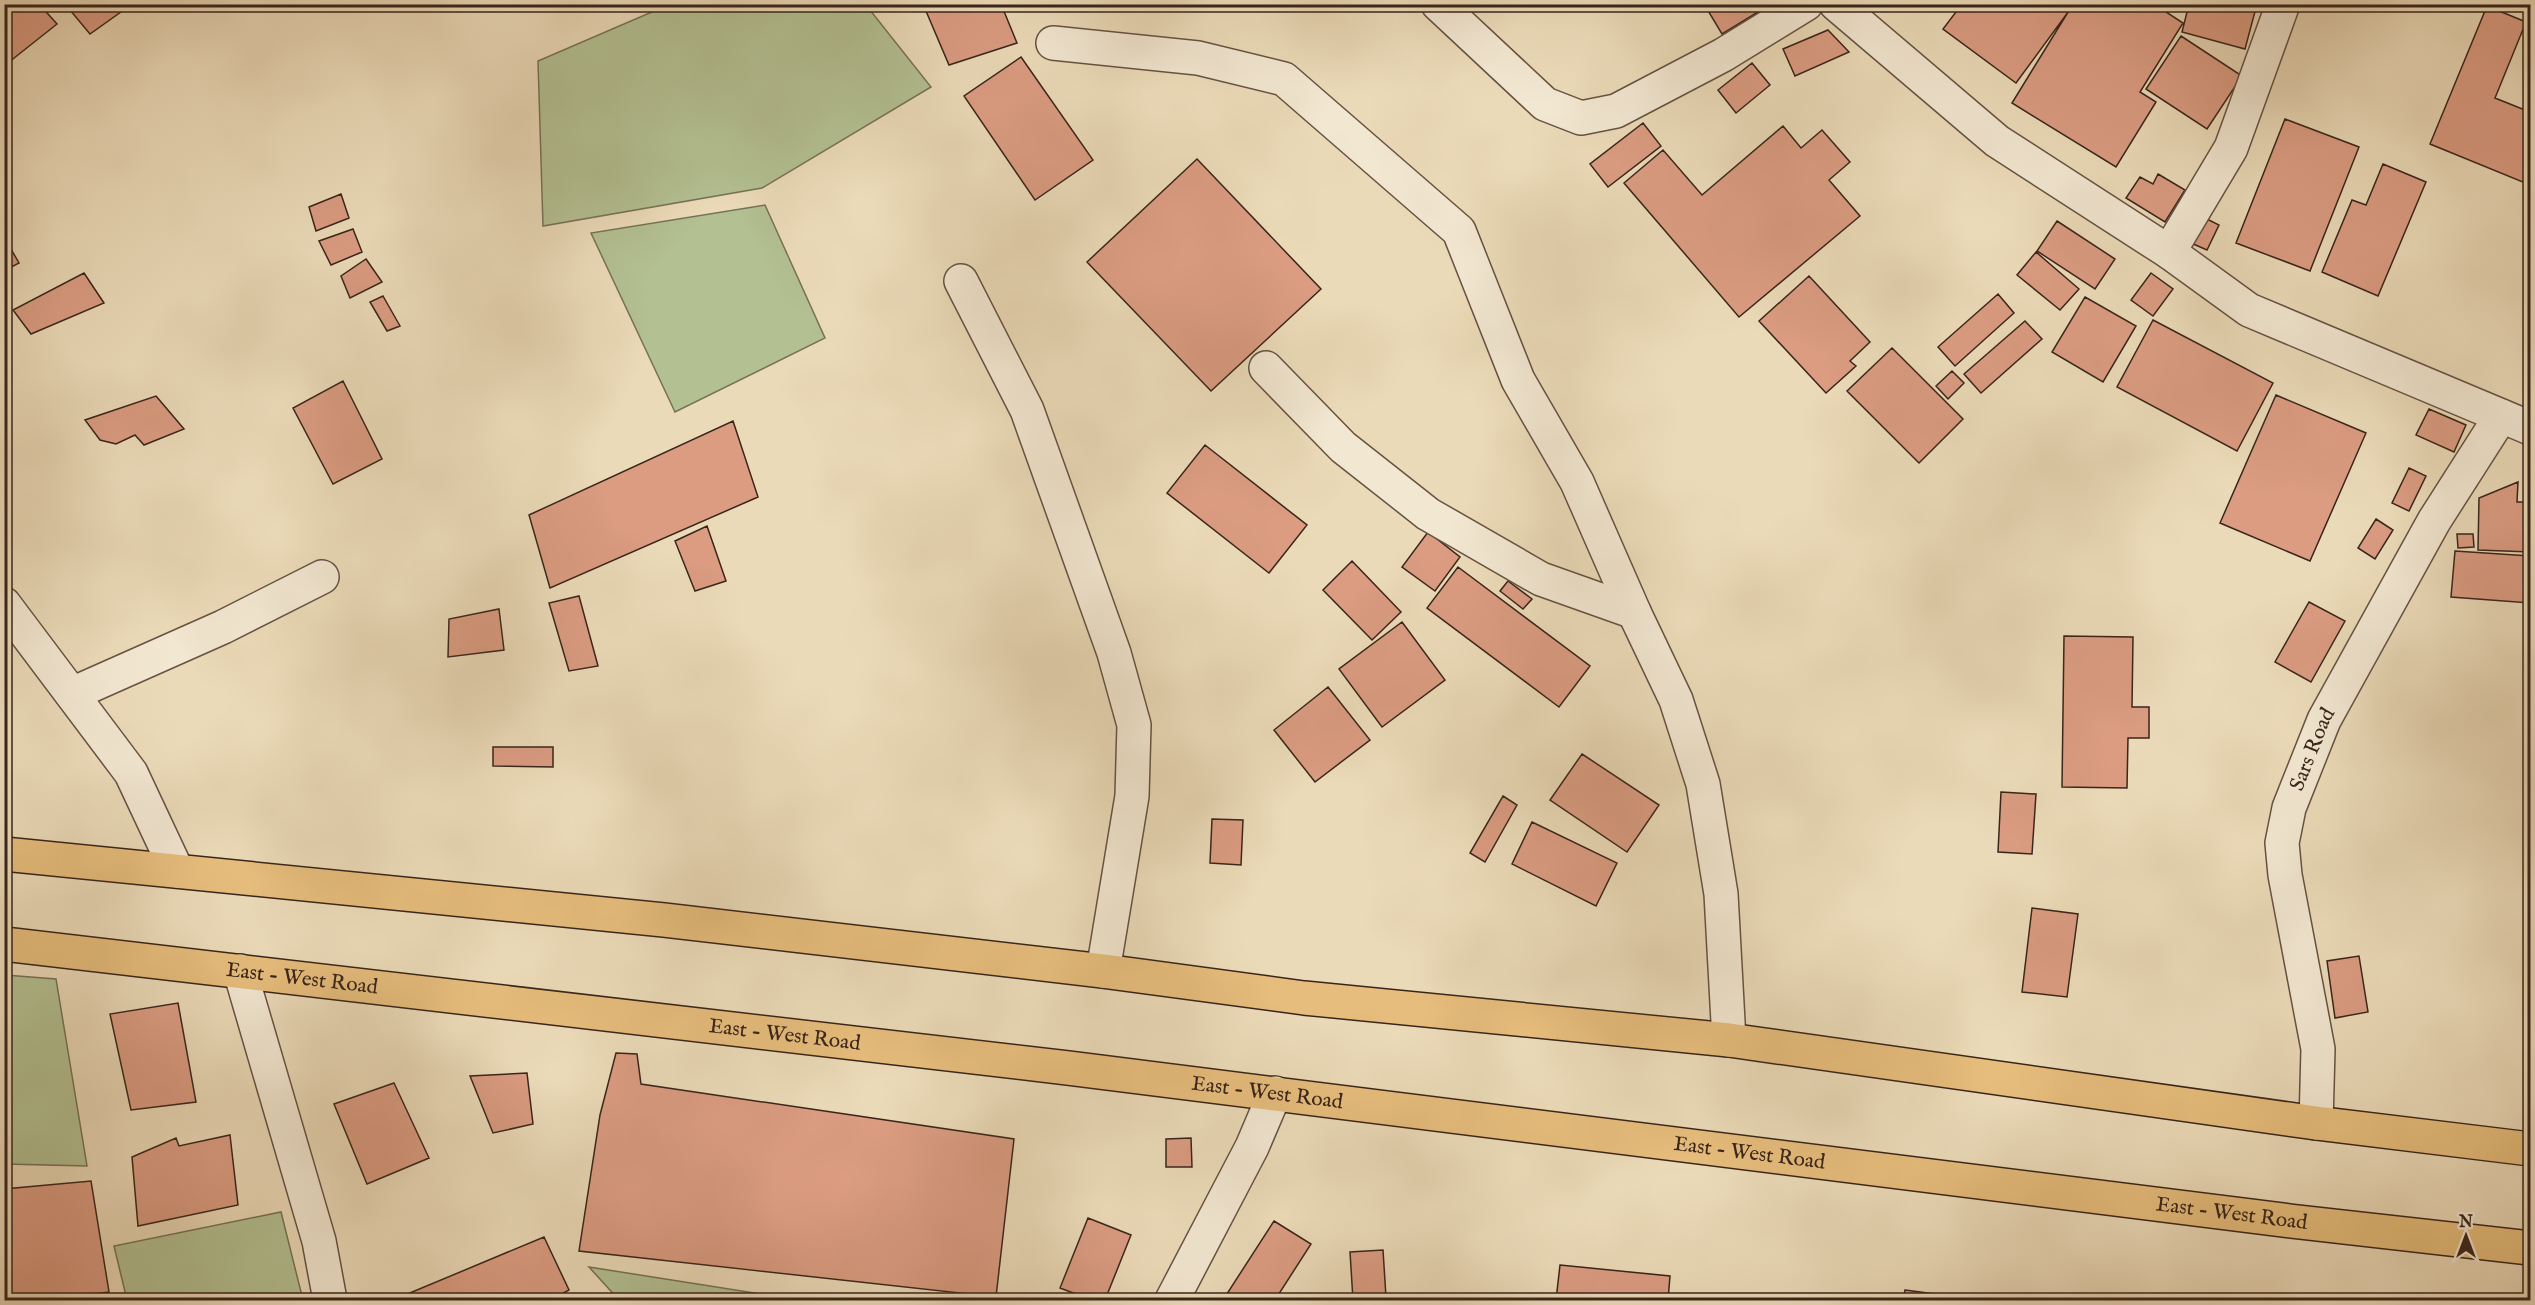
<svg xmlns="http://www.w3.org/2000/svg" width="2535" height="1305" font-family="'IM FELL English',serif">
<rect width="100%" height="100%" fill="#ebdab8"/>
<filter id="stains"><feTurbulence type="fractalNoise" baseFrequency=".00333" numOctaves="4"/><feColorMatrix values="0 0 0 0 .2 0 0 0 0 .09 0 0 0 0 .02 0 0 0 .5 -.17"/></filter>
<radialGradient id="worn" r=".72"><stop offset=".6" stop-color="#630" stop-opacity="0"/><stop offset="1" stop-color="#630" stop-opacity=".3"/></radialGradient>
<path fill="#b3c092" stroke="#767256" stroke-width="1.5" d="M668,5H866L931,87L762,188L543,226L538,61Z
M765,205L825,338L675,412L591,233Z
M5,975L56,979L87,1166L5,1164Z
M281,1212L303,1300H127L114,1246Z
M589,1267L799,1300H619Z"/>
<path fill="#db9c82" stroke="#39251b" stroke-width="1.5" d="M4,4H39L57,24L4,66Z
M65,4H132L90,34Z
M923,4H1001L1017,43L949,65Z
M1704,4H1760L1763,9L1722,34Z
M1962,4H2074L2016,83L1943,29Z
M2073,4H2154L2183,23L2140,92L2156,102L2116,167L2012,103Z
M2189,4H2257L2245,49L2182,32Z
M2487,6L2526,22L2495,98L2530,112V185L2430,144Z
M1828,30L1849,52L1795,76L1783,49Z
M2181,36L2242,76L2207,129L2146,89Z
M1021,57L1093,160L1035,200L964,96Z
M1752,63L1770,85L1736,113L1718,90Z
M2285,119L2359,147L2310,271L2236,243Z
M1643,123L1661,146L1608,187L1590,164Z
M1783,126L1801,148L1822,130L1850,162L1829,180L1860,216L1739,317L1624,183L1663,150L1702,195Z
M1197,159L1321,289L1211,391L1087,262Z
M2383,164L2426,182L2378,296L2322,272L2352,200L2366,205Z
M2158,174L2185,190L2165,222L2126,198L2140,177L2153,184Z
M341,194L349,218L316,231L309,207Z
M2203,217L2219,225L2207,250L2191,243Z
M2057,221L2115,259L2095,289L2037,251Z
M353,229L362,252L331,265L319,241Z
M4,237L19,263L4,271Z
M2036,252L2079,289L2060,310L2017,275Z
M366,259L382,282L350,298L341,276Z
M84,273L104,303L31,334L13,310Z
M2151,273L2173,289L2153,316L2131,300Z
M1809,276L1870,342L1850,361L1856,366L1826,393L1759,321Z
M1998,294L2014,313L1955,366L1938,347Z
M383,296L400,326L387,331L370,302Z
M2085,297L2136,326L2103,382L2052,352Z
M2153,320L2273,383L2237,451L2117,387Z
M2025,321L2042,339L1981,393L1964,374Z
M1892,348L1963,419L1919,463L1847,391Z
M1952,371L1964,383L1948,399L1936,386Z
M343,381L382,459L333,484L293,408Z
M2276,395L2366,433L2310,561L2220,523Z
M156,396L184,429L144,445L135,435L116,444L100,440L85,420Z
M2429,409L2466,425L2454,452L2416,435Z
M733,421L758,497L550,588L529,515Z
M1205,445L1307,525L1269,573L1167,493Z
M2409,468L2426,476L2409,511L2392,503Z
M2518,482L2517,502H2530V552L2478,550L2479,498Z
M2376,519L2393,530L2375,559L2358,548Z
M707,526L726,581L695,591L675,541Z
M1428,532L1460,557L1435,591L1402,567Z
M2457,534H2473L2474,547L2458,548Z
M2455,551L2530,556V603L2451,597Z
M1352,561L1401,612L1372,640L1323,590Z
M1458,567L1590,666L1559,707L1427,608Z
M1508,581L1532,599L1523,609L1500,591Z
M579,596L598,666L569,671L549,603Z
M2309,602L2345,621L2311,682L2275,662Z
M499,609L504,650L448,657L449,619Z
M1402,622L1445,680L1382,727L1339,669Z
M2064,636L2133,637L2132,707H2149V738H2128L2127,788L2062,787Z
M1328,687L1370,740L1315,782L1274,730Z
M493,747H553V767L493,766Z
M1582,754L1659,805L1627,852L1550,800Z
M2001,792L2036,794L2032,854L1998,852Z
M1503,796L1517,805L1485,862L1470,853Z
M1212,819L1243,820L1241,865L1210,863Z
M1532,822L1617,863L1596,906L1512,864Z
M2032,908L2078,914L2067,997L2022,992Z
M2359,956L2368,1012L2335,1018L2327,961Z
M178,1003L196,1102L131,1110L110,1014Z
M616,1053L637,1054L641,1084L1014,1139L996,1297L579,1251L600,1115Z
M527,1073L533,1124L493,1133L470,1076Z
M394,1083L429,1158L367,1184L334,1104Z
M230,1135L238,1205L138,1226L132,1157L176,1138L179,1146Z
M1191,1138L1192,1167H1166V1139Z
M91,1181L109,1292L49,1300H4V1189Z
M1088,1218L1131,1235L1105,1300H1092L1060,1288Z
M1274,1221L1311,1244L1275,1300H1223Z
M544,1237L569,1290L551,1300H393Z
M1383,1250L1386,1297L1353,1300L1350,1252Z
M1560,1265L1670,1276L1668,1300H1556Z
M1905,1290L1981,1300H1903Z"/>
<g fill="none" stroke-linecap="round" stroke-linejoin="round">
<defs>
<g id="street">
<path d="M1438,4L1545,104L1581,118L1616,111L1723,55L1806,4"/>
<path d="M1836,4L1997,141L2169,252L2249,310L2530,428"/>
<path d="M1053,43L1198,58L1284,79L1459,231L1518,380L1577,482L1634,612L1676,700L1703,784L1721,894L1729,1040"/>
<path d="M2169,252L2231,148L2283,4"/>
<path d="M961,281L1027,410L1114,653L1134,725L1132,796L1103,971"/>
<path d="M1266,368L1343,447L1428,514L1541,579L1634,612"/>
<path d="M4,604L131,773L177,871"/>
<path d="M72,694L223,627L322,577"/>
<path d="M240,971L319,1241L330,1300"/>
<path id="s1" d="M2316,1123L2318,1049L2285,875L2282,843L2289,808L2324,720L2434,521L2501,416"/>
<path d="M1172,1300L1252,1147L1275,1093"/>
</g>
<g id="primary">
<path d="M4,854L664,920L1103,971L1304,998L1729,1040L2316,1123L2530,1149"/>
<path id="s2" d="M4,944L1068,1068L2290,1221L2530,1248"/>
</g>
</defs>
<use href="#street" stroke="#665242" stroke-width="36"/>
<use href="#primary" stroke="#39251b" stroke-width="36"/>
<use href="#street" stroke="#f2e7d1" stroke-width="33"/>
<use href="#primary" stroke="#e6bd7c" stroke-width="33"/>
</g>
<g text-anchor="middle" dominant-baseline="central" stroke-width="5" stroke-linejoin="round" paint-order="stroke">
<g font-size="21" fill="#39251b" stroke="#f2e7d1">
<text stroke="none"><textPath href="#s1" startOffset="382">Sars Road</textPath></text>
<text stroke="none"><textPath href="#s2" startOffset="300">East - West Road</textPath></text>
<text stroke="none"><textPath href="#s2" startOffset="786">East - West Road</textPath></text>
<text stroke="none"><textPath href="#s2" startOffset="1272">East - West Road</textPath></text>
<text stroke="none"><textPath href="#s2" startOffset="1758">East - West Road</textPath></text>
<text stroke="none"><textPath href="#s2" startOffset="2244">East - West Road</textPath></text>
</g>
</g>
<rect width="2535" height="1305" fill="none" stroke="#ebdab8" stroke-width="24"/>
<rect x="6" y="6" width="2523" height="1293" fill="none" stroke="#39251b" stroke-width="3"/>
<rect x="12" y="12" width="2511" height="1281" fill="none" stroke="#39251b" stroke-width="1.5"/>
<g transform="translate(2466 1236)" stroke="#f2e7d1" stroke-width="4.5" paint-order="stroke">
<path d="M0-4.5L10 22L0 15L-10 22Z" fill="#39251b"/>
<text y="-9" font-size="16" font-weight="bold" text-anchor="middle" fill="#39251b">N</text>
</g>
<rect width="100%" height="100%" filter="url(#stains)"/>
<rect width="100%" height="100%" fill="url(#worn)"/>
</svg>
